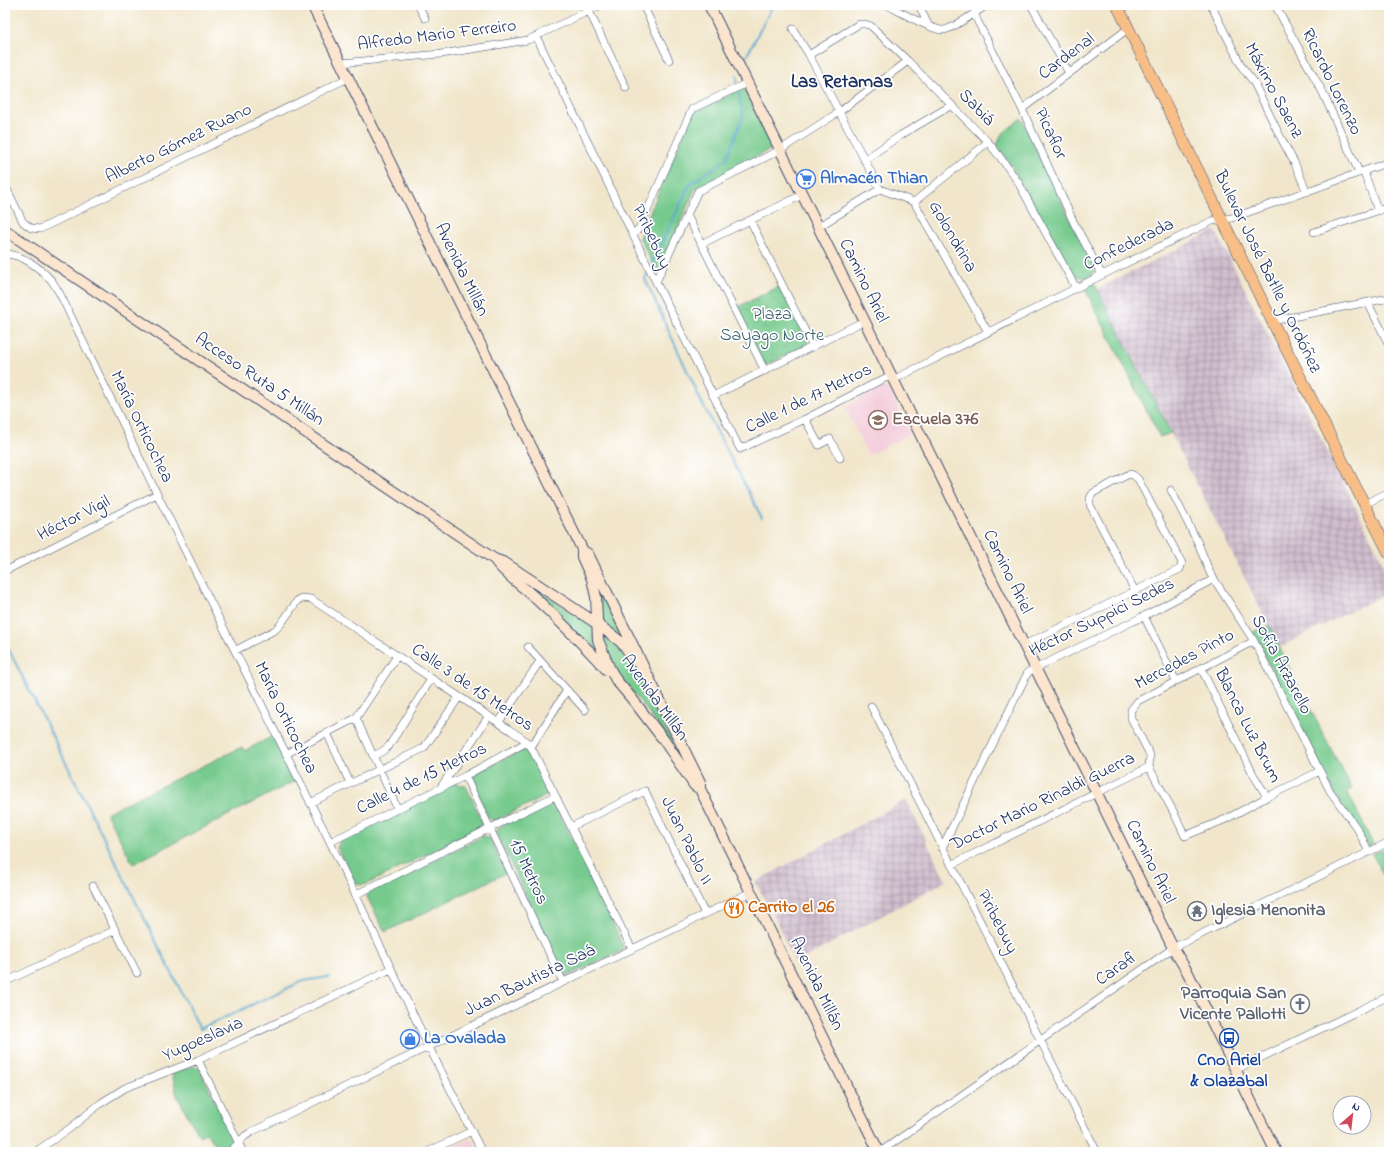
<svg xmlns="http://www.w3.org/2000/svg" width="1394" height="1157" font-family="'Indie Flower',sans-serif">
<defs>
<pattern id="industrial-grid" width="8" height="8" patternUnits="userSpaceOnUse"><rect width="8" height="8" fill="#d0bdcd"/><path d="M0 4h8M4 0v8" fill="none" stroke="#a89aaa"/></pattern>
<pattern id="park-crowns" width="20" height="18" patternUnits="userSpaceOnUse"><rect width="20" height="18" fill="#76ca8d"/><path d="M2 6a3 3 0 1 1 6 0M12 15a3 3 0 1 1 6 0" fill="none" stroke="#60a476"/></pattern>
</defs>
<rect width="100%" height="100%" fill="#fff"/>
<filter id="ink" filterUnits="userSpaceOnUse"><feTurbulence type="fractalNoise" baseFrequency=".025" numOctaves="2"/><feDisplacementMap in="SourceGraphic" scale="8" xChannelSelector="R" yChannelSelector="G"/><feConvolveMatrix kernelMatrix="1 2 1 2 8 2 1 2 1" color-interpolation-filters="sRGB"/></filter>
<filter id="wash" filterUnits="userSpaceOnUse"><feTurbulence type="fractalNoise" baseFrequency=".012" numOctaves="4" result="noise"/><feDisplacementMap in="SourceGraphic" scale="16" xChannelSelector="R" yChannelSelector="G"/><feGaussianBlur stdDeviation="0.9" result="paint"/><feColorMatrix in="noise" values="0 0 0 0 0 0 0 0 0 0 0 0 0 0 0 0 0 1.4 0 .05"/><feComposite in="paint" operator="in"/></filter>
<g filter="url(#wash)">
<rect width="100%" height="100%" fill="#f1e6cb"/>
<path fill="#f4cfdd" d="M883,387L889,389L910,434L868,455L845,407Z
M472,1138L478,1152H442Z"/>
<path fill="url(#industrial-grid)" d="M1215,230L1332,460L1389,575V592L1280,647L1097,289Z
M906,800L946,881L795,963L775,918L755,882Z"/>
<path fill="#76ca8d" stroke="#487c76" d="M741,89L745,90L773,148L695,189L661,266L656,269L654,267L640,238V235L693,113Z
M1020,119H1022L1045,169L1094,267L1095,270C1090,281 1080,278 1071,274L1013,169L997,146L1001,135Z
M1094,282L1097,289L1171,433L1160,437L1084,287Z
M508,569L593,627L602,660Z
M598,586L620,632L617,635L599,623Z
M1269,625L1293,676L1352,789L1347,791L1373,844L1369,847L1335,795L1253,632Z
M600,631L617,644L629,659L678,753L646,709L611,665Z
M273,736L295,781L133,864L106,813L242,747L244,751Z
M523,750L530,752L548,789L546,796L494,821L488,817L471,780L474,775L477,772Z
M455,783L466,786L482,821V825L480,828L367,884L362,885L355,883L337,848L340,841Z
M548,803L556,806L623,945V949L620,952L569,975L566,976L563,973L496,833L499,827Z
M483,836L487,837L490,839L506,873L385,932L367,897L368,893Z
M1383,850L1389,860V886L1372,854Z
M193,1066L199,1067L233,1139L225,1152H222L206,1133L199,1136L177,1096L172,1074Z"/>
<path fill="url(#park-crowns)" stroke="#487c76" d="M780,286L808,343L807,345L767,365L764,364L736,308Z"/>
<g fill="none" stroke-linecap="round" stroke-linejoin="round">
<path stroke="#58a9d3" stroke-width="2" d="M743,63L773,5
M737,82V76
M652,263L690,184L726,160L743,116L739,93
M647,274L645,279L701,401L762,518
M5,642L200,1029L303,981L329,977"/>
</g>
</g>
<g filter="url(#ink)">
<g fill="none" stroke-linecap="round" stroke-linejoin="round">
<defs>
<path id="street" d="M418,5L425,18
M643,5L669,60
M887,5C897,10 935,32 944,30C955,28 977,11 987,5
M919,5L928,25
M974,5L976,9L974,13L978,22L1022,109L1074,223L1102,275
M1031,5L1069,73
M1211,5L1242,67L1253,81L1281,138L1294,162L1307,192
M1275,5L1322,91L1359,172
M1389,5V6
M589,11L626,88
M793,29L809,55L880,189L914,202L988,332
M536,36L656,282L740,449L805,419L885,378L899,377L1102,275L1212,221L1232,218L1389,162
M809,55L859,24H865L871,26L908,61L988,142L1000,157L1018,182L1076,288
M341,63L441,54L528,40L601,5
M1022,109L1129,28
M864,160L901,135L952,105
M1364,172L1378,211
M5,185L23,222L31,228L40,229L348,78
M914,202L988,142
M687,215L765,371
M750,220L813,347
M818,227L880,189
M1314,232L1389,207
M634,234L640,227L692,109L747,83
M701,244L802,195
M5,254C22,254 40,268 51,280C55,285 58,291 61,296L157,494L330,842L429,1047L482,1152
M656,282L698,191L780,150L839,112L908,61
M1368,303L1389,345
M1272,321L1389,298
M713,396L864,321
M805,419L819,445L830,439L840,458
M1171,490L1198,543L1210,573L1254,641L1330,791L1358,830L1369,852
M1365,504L1389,492
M5,571L157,494
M1144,616L1176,681
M1254,641L1138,701L1131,710V718L1150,755L1149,767L1174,813L1185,836L1226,819L1267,797L1320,771
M1024,645L1180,569L1182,563L1138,479L1133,475L1129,474L1093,493L1090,498V505L1135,591
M528,647L585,710
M236,650L275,630L281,624L297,601L301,598L311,599L522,738L531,747L632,949
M1201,668L1253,774L1267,797
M871,706L1097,1152
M356,718L397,808
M499,722L540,661
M327,733L350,783
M531,747L567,690
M286,754L356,718L397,656
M373,756L383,751L389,746L431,679
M465,776L563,982
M441,787L489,716
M310,803L424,748L459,697
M571,827L645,791L705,914
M330,842L465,776L527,742
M942,848L1028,672L1144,616L1214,579
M951,865L1149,767
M93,886L137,973
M355,895L555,796
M5,982L115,930
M198,1060L243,1152
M1235,1070L1389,996
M35,1152L69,1129L101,1103L125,1088L198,1060L391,969
M230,1152L245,1136L253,1131L751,892
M427,1152L472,1131
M880,1152L1173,948L1389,842"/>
<path id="secondary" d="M312,5L582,549V557L592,579L596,597L598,640L609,667L616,680L633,700L663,739L694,785L700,789L879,1152
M709,5L1173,948L1188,973L1276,1152
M5,230L494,559L505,563L596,623L621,642L646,673
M585,552L588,554L700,782V789
M494,559C504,574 519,583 532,595C558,619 583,644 607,670"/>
<path id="primary" d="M1117,5L1272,321L1389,553"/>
</defs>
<use href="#street" stroke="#3b4a6e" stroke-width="8"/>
<use href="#secondary" stroke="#3b4a6e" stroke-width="12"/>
<use href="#primary" stroke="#3b4a6e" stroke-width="12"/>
<use href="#street" stroke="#fff" stroke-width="7"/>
<use href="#secondary" stroke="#fce5cf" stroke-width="10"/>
<use href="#primary" stroke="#f7be88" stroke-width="11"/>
</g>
</g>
<defs>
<symbol id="supermarket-ring" viewBox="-11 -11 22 22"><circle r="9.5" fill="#fff" stroke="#3f7fe0" stroke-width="1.5"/><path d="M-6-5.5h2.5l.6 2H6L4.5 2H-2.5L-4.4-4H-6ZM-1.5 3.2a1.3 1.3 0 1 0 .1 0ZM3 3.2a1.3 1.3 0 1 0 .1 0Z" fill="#3f7fe0"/></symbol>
<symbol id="school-ring" viewBox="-11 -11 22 22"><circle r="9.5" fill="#fff" stroke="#8d6e63" stroke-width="1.5"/><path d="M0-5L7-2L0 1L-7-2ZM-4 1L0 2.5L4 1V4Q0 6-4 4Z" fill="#8d6e63"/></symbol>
<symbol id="restaurant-ring" viewBox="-11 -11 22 22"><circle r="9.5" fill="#fff" stroke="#e8710a" stroke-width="1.5"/><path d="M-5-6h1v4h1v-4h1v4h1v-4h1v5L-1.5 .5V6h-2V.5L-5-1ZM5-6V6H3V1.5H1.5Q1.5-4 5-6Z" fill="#e8710a"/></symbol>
<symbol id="temple-ring" viewBox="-11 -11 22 22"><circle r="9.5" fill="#fff" stroke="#6b7280" stroke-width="1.5"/><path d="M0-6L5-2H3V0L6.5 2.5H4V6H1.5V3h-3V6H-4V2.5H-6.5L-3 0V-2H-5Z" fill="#6b7280"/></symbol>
<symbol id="church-ring" viewBox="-11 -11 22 22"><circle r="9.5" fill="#fff" stroke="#6b7280" stroke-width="1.5"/><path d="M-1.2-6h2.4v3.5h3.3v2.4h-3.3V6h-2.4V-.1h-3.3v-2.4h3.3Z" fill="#6b7280"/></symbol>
<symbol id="bus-ring" viewBox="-11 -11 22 22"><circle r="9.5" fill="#fff" stroke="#1a4fb4" stroke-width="1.5"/><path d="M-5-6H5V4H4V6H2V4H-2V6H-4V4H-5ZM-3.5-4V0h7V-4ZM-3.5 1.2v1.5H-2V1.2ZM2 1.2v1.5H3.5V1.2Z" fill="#1a4fb4"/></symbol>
<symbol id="shop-ring" viewBox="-11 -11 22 22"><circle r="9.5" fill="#fff" stroke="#3f7fe0" stroke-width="1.5"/><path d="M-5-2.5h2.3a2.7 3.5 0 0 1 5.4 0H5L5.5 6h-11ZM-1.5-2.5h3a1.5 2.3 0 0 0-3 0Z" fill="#3f7fe0"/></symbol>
</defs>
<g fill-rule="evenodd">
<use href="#supermarket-ring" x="795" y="168" width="22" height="22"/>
<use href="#school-ring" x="867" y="409" width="22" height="22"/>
<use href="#restaurant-ring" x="723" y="897" width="22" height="22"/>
<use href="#temple-ring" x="1186" y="900" width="22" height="22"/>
<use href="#church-ring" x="1289" y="993" width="22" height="22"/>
<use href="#bus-ring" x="1218" y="1027" width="22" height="22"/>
<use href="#shop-ring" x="399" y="1028" width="22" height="22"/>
</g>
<g text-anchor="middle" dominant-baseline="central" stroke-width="3.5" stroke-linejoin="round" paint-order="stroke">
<g font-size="18" fill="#1b2f5e" stroke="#fff">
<text transform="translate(437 36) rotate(-7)">Alfredo Mario Ferreiro</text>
<text transform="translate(1067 57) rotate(-37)">Cardenal</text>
<text transform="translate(1331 82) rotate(64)">Ricardo Lorenzo</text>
<text transform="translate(1273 91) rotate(62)">Máximo Saenz</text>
<text transform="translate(976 108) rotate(46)">Sabiá</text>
<text transform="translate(1050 134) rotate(65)">Picaflor</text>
<text transform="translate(179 144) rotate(-26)">Alberto Gómez Ruano</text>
<text transform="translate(651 237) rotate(65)">Piribebuy</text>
<text transform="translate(952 237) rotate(60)">Golondrina</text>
<text transform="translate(1129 245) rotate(-26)">Confederada</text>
<text transform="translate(461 270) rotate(64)">Avenida Millán</text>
<text transform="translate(1267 272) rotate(64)">Bulevar José Batlle y Ordóñez</text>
<text transform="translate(863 281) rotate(64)">Camino Ariel</text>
<text transform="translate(259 380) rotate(34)">Acceso Ruta 5 Millán</text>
<text transform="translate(809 399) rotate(-26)">Calle 1 de 17 Metros</text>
<text transform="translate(141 427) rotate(64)">María Orticochea</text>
<text transform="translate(74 519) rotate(-27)">Héctor Vigil</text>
<text transform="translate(1007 572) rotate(64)">Camino Ariel</text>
<text transform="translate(1102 618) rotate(-26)">Héctor Suppici Sedes</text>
<text transform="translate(1185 660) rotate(-28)">Mercedes Pinto</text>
<text transform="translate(1281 665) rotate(62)">Sofía Arzarello</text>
<text transform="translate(472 688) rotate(34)">Calle 3 de 15 Metros</text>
<text transform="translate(654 698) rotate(54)">Avenida Millán</text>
<text transform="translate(285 718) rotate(64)">María Orticochea</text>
<text transform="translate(1247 726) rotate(63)">Blanca Luz Brum</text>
<text transform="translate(422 779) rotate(-26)">Calle 4 de 15 Metros</text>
<text transform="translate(1043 802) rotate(-26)">Doctor Mario Rinaldi Guerra</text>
<text transform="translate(686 841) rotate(64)">Juan Pablo II</text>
<text transform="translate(1150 862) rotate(64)">Camino Ariel</text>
<text transform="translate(528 872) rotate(65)">15 Metros</text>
<text transform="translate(997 922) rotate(63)">Piribebuy</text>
<text transform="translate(1117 969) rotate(-35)">Carafi</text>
<text transform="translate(530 981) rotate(-26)">Juan Bautista Saá</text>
<text transform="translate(816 984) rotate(64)">Avenida Millán</text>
<text transform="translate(203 1040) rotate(-24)">Yugoeslavia</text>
</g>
<g font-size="18" font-weight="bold" fill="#366cbe" stroke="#fff" text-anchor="start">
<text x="820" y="179">Almacén Thian</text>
<text x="424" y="1039">La Ovalada</text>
</g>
<g font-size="18" fill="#365e6c" stroke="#fff">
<text x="772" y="315">Plaza<tspan x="772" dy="21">Sayago Norte</tspan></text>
</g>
<g font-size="18" font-weight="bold" fill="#785e54" stroke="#fff" text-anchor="start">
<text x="892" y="420">Escuela 376</text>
</g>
<g font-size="18" font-weight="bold" fill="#c56008" stroke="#fff" text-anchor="start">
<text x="748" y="908">Carrito el 26</text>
</g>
<g font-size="18" font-weight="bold" fill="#5b616d" stroke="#fff" text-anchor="start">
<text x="1211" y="911">Iglesia Menonita</text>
<text x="1286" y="994" text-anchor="end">Parroquia San<tspan x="1286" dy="21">Vicente Pallotti</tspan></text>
</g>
<g font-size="18" font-weight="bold" fill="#164399" stroke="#fff">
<text x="1229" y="1061">Cno Ariel<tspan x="1229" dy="21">&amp; Olazabal</tspan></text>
</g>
<g font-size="19" font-weight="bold" fill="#1b2f5e" stroke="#fff">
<text x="842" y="82">Las Retamas</text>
</g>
</g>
<rect width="1394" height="1157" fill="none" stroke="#fff" stroke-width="20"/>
<g transform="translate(1352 1115) rotate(28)"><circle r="19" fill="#ffffff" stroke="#a4acbf"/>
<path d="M0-3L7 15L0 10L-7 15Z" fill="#d1495b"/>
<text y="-6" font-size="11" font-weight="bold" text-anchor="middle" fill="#1b2f5e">N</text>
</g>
</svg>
